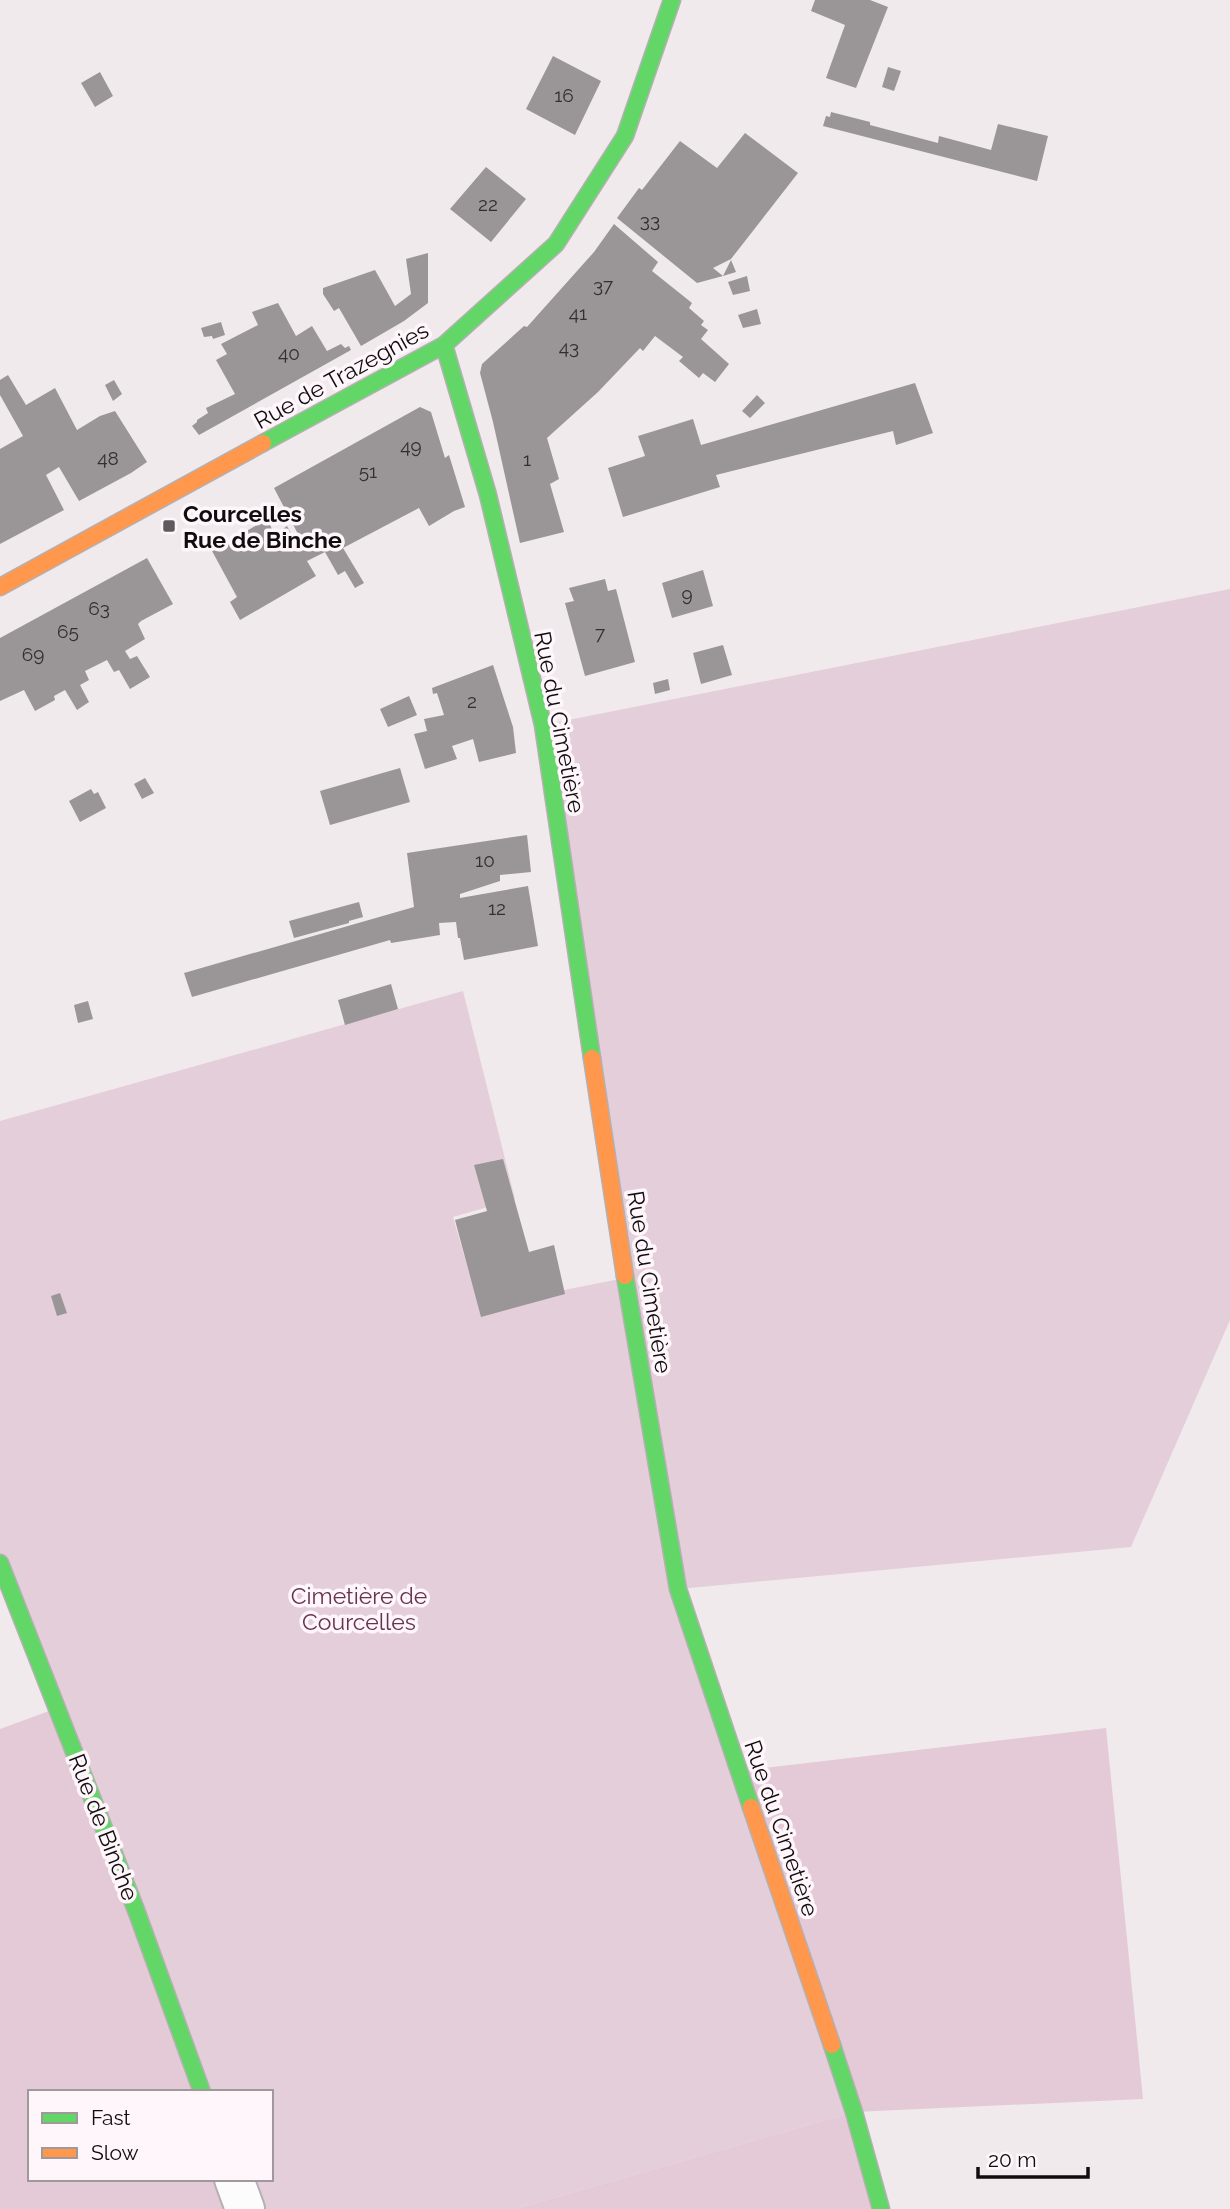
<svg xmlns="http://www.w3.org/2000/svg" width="1230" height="2209" font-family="Raleway,sans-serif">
<rect width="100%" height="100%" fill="#f1eaed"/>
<path fill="#e4ced9" d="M1230,589V1320L1131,1547L679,1589L854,2112L515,2209H245L234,2179H271V2092H202L0,1564V1121L463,991L515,1199L453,1217L481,1314L564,1290L625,1278L543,725Z"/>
<path fill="#e4cad6" d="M57,1708L202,2092H30V2179H234L245,2209H0V1729Z
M1106,1728L1143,2099L854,2112L881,2209H515L854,2112L738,1771Z"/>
<path fill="#9a9597" d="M815,0H870L888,7L856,88L826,78L845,25L811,11Z
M553,56L601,81L575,135L526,109Z
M888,67L901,71L894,91L882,87Z
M100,72L113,96L95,107L81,83Z
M831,112L870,122V125L938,143L939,136L991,150L998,124L1048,136L1037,181L823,126L826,116L830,117Z
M745,133L798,173L731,259L713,268L723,276L697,283L617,218L639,188L642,190L680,141L717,168Z
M486,167L526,199L491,242L450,209Z
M614,224L658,262L652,271L692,303L689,308L704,321L701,325L708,330L701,339L729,364L715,382L703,373L699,378L679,361L683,357L655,336L643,351L640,348L598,392L547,438L559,479L550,484L564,532L520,543L493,422L480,373L482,364L524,326L527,327L594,252Z
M428,253V303L404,321L361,346L339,308L334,311L323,294V288L375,270L395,306L411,294L406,259Z
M731,260L736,272L723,276Z
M747,276L750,291L733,295L728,282Z
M278,303L296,336L312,326L327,351L341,344L345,348L349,346L351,350L199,435L192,426L197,422V420L208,413L206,408L235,394L216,360L227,354L221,344L258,325L252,312Z
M757,309L761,324L743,328L738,315Z
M221,322L225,335L213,339L212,336L204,337L201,328Z
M8,375L26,405L55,388L77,430L100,416L115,411L147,462L131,473L79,501L59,467L46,475L64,510L0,544V449L23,436L0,395V380Z
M114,380L122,394L113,401L105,385Z
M915,383L933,433L896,445L893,431L716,475L720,487L623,517L608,468L645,456L638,436L693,419L701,445Z
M757,395L765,403L750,418L742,411Z
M420,407L431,412L445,458L449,455L465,507L454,511L429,526L419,508L343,548L364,583L355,588L345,571L338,575L325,552L307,561L316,576L240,620L230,602L237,597L212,551L267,519L275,535L287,526L293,537L298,534L274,488Z
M147,558L173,604L141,621L138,624L145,639L125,651L130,659L137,656L150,677L130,689L119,670L114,672L107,660L85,671L89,680L80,685L89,702L77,710L65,690L54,696L55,700L35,711L24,690L0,701V638Z
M703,570L713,606L672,618L662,583Z
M605,579L608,591L616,589L635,662L585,676L565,603L574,601L569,588Z
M723,645L732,675L701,684L693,653Z
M493,665L513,727L516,753L479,762L473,739L452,746L457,759L425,769L414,734L427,731L424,719L444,715L437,693L433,694L432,688Z
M668,679L670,690L655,694L653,683Z
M409,696L417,715L388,727L380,709Z
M400,768L410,802L330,825L320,791Z
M145,778L154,793L142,799L134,784Z
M91,789L94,794L98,792L106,808L80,822L69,801Z
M527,835L531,872L500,875V881L460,894V898L528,886L538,946L464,960L460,938H458L456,922L439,923L440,935L391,943L390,940L192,997L184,973L414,907L407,853Z
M359,902L363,917L349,921V923L294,938L289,921Z
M391,984L398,1009L345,1025L338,1000Z
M88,1001L93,1019L78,1023L74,1005Z
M503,1159L529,1252L554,1245L565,1294L481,1317L455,1220L487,1211L474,1165Z
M60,1293L67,1313L57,1316L51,1296Z"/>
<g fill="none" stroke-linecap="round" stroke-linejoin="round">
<defs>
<path id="street" d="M234,2179L245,2209"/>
<path id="fast" d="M444,345L488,495L543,725L592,1058
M263,443L444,345L556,244L625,136L672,0
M625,1276L678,1589L751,1807
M0,1563L136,1910L202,2092
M832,2045L854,2112L881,2209"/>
<path id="slow" d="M0,587L263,443
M592,1058L625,1276
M751,1807L832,2045"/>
</defs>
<use href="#street" stroke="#b5b0b2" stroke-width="42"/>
<use href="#fast" stroke="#b5b0b2" stroke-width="19"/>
<use href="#slow" stroke="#b5b0b2" stroke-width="19"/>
<use href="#street" stroke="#fdfcfc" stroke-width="38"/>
<use href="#fast" stroke="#63d668" stroke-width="16"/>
<use href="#slow" stroke="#ff974d" stroke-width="16"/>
</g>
<rect fill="#5f5a5d" stroke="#fef6fa" stroke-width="2.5" x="162" y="519" width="14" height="14" rx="3.5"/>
<g text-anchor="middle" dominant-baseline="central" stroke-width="7" stroke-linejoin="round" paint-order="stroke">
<g font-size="19" fill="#332f31">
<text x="564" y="95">16</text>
<text x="488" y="204">22</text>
<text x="650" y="220">33</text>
<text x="603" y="285">37</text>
<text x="578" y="313">41</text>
<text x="569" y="347">43</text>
<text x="289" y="353">40</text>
<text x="411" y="446">49</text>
<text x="108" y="458">48</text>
<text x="527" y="459">1</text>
<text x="368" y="471">51</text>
<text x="687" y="594">9</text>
<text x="99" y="608">63</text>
<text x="68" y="631">65</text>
<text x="600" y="633">7</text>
<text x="33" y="654">69</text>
<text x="472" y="701">2</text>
<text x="485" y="860">10</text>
<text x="497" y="908">12</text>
</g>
<g font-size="23" fill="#110d0f" stroke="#fef6fa">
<text transform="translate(341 375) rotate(-29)">Rue de Trazegnies</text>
<text transform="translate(560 722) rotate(79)">Rue du Cimetière</text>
<text transform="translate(650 1282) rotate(81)">Rue du Cimetière</text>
<text transform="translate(104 1827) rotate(69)">Rue de Binche</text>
<text transform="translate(782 1828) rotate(71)">Rue du Cimetière</text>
</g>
<g font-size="23" font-weight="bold" fill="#110d0f" stroke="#fef6fa" text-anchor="start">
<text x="183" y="513">Courcelles<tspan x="183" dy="26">Rue de Binche</tspan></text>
</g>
<g font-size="23" fill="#68334f" stroke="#fef6fa">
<text x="359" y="1595">Cimetière de<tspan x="359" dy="26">Courcelles</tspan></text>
</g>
</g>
<rect x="28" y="2090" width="245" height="91" fill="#fef6fa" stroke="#9f999c" stroke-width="2"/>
<rect x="42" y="2113" width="35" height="10" fill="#63d668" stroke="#9f999c" stroke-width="2"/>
<text x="91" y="2125" font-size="21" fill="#110d0f">Fast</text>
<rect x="42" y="2148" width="35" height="10" fill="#ff974d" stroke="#9f999c" stroke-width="2"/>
<text x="91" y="2160" font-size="21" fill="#110d0f">Slow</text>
<path d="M978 2167v10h110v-10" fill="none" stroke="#110d0f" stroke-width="3.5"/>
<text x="988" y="2167" font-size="21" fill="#110d0f" stroke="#fef6fa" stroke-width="5" paint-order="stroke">20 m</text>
</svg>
